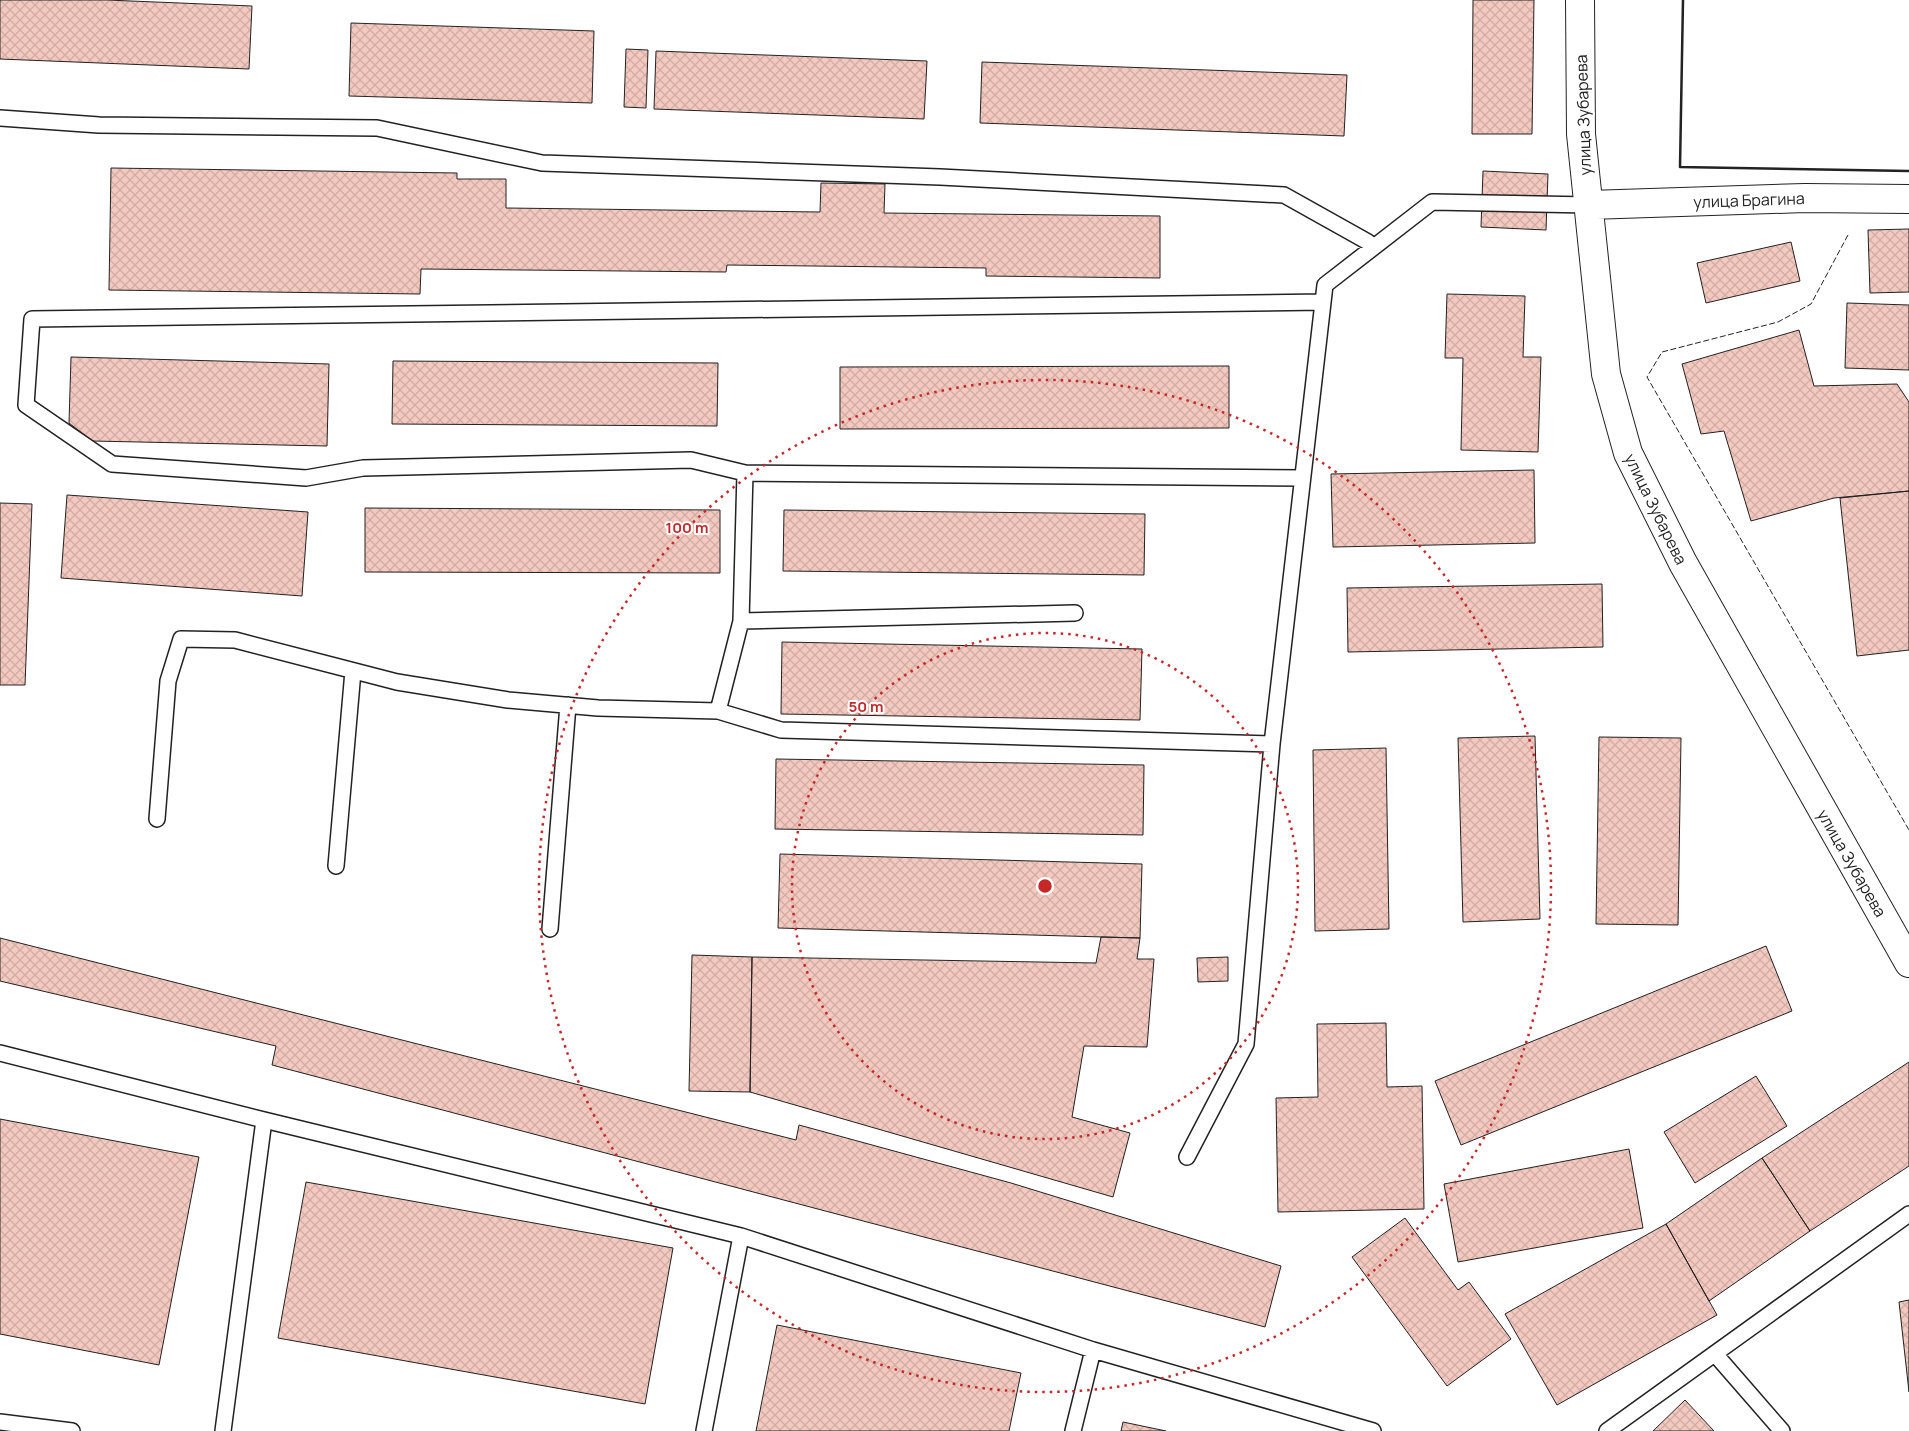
<svg xmlns="http://www.w3.org/2000/svg" width="1909" height="1431" font-family="Manrope,sans-serif">
<defs>
<pattern id="building-cross-hatch" width="8" height="8" patternUnits="userSpaceOnUse" patternTransform="scale(1.25)"><rect width="8" height="8" fill="#f3c9c0"/><path d="M0 0l8 8M0 8l8-8" fill="none" stroke="#d0aca5"/></pattern>
</defs>
<rect width="100%" height="100%" fill="#fff"/>
<path fill="url(#building-cross-hatch)" stroke="#222" d="M0,0H107L252,6L249,69L0,59Z
M1473,0H1534L1532,134H1472Z
M351,23L594,31L592,103L349,96Z
M626,49L648,50L646,108L624,107Z
M656,51L927,61L924,119L654,109Z
M982,62L1347,75L1344,136L980,123Z
M111,168L457,173V179H506V208L820,212L821,183L885,184L884,213L1160,216V278L986,276V268L727,265L726,272L421,269L420,294L109,290Z
M1483,171L1548,174L1546,230L1481,227Z
M1909,229V292L1870,293L1868,230Z
M1791,242L1800,281L1706,303L1697,263Z
M1447,294L1525,296L1523,357H1541L1538,452L1461,450L1463,358H1445Z
M1847,303L1909,305V370L1845,368Z
M1799,330L1814,386L1897,384L1909,402V491L1834,498L1751,521L1724,431L1701,434L1682,364Z
M71,357L329,364L327,446L92,441L69,423Z
M393,361L718,363L717,426L392,424Z
M1229,366V428L840,429V367Z
M1534,470L1535,543L1333,547L1331,474Z
M1909,491V650L1857,656L1840,498Z
M67,495L308,512L302,596L61,578Z
M0,503L32,504L25,685H0Z
M365,508L720,510V573L365,572Z
M784,510L1145,514L1144,575L783,571Z
M1602,584L1603,647L1348,652L1347,588Z
M782,642L1142,649L1140,720L781,714Z
M1535,736L1540,919L1463,922L1458,738Z
M1599,737L1681,738L1678,925L1596,924Z
M1386,748L1389,929L1315,931L1313,750Z
M776,759L1144,765L1143,835L775,829Z
M780,854L1142,864L1140,938L778,928Z
M1101,937L1140,938L1137,959H1154L1147,1047L1084,1046L1072,1117L1130,1133L1113,1197L750,1092L752,957L1096,963Z
M0,938L796,1140L799,1125L1011,1183L1281,1266L1265,1327L272,1065L276,1046L0,981Z
M1766,946L1792,1011L1461,1145L1435,1081Z
M692,955L752,957L750,1092L689,1091Z
M1228,957V981L1198,982L1197,958Z
M1386,1023L1387,1087L1422,1086L1424,1209L1278,1212L1276,1098L1318,1097L1317,1024Z
M1909,1062V1166L1810,1231L1762,1158Z
M1756,1076L1787,1126L1695,1183L1664,1132Z
M0,1119L199,1157L159,1365L0,1334Z
M1629,1149L1643,1228L1458,1262L1444,1184Z
M1762,1158L1810,1231L1709,1301L1666,1224Z
M306,1182L673,1248L645,1404L278,1338Z
M1405,1218L1458,1290L1469,1282L1511,1339L1447,1386L1352,1257Z
M1666,1224L1717,1315L1557,1405L1505,1314Z
M1909,1300V1392L1899,1302Z
M777,1325L1021,1373L1009,1431H756Z
M1685,1400L1714,1431H1653Z
M1123,1422L1166,1431H1121Z"/>
<g fill="none" stroke-linecap="round" stroke-linejoin="round">
<defs>
<path id="service" d="M0,118L99,125L377,128L542,163L940,177L1284,195L1368,242
M745,473L691,460L363,468L306,478L112,464L26,405L32,319L1323,302
M741,621L1075,613
M718,711L781,730L1272,744
M157,819L168,681L181,639L235,640L397,682L508,700L598,708L718,711L741,621L745,473L1302,478
M336,866L353,671
M550,929L568,705
M0,1053L264,1120L741,1236L1093,1350L1373,1431
M1187,1157L1246,1044L1272,744L1325,285L1432,202L1589,205
M1715,1354L1782,1431
M0,1422L72,1431
M223,1431L264,1120
M704,1431L741,1236
M1073,1431L1093,1350
M1607,1431L1909,1214"/>
<path id="minor" d="M1580,0L1581,134L1606,374L1628,453L1683,563L1909,963
M1589,205L1805,198L1909,199"/>
</defs>
<use href="#service" stroke="#222" stroke-width="18"/>
<use href="#minor" stroke="#222" stroke-width="30"/>
<use href="#service" stroke="#fff" stroke-width="15"/>
<use href="#minor" stroke="#fff" stroke-width="28"/>
<path stroke="#222" stroke-width="1" stroke-dasharray="6 2.5" stroke-linecap="butt" d="M1848,235L1811,304L1778,322L1662,352L1647,377L1909,830"/>
<path stroke="#222" stroke-width="2.5" d="M1683,0L1680,167L1909,171"/>
</g>
<g fill="none" stroke="#c62828" stroke-width="2.5" stroke-dasharray="2.5 5">
<circle cx="1045" cy="886" r="253"/>
<circle cx="1045" cy="886" r="506"/>
</g>
<g text-anchor="middle" dominant-baseline="central" stroke-width="4" stroke-linejoin="round" paint-order="stroke">
<g font-size="16" fill="#222" stroke="#fff">
<text transform="translate(1583 115) rotate(-92)">улица Зубарева</text>
<text transform="translate(1749 200) rotate(-2)">улица Брагина</text>
<text transform="translate(1656 509) rotate(64)">улица Зубарева</text>
<text transform="translate(1852 863) rotate(60)">улица Зубарева</text>
</g>
</g>
<circle cx="1045" cy="886" r="8" fill="#c62828" stroke="#fff" stroke-width="2.5"/>
<g font-size="15" text-anchor="middle" font-weight="bold" fill="#c62828" stroke="#fff" stroke-width="4" stroke-linejoin="round" paint-order="stroke">
<text x="687" y="533">100 m</text>
<text x="866" y="712">50 m</text>
</g>
</svg>
